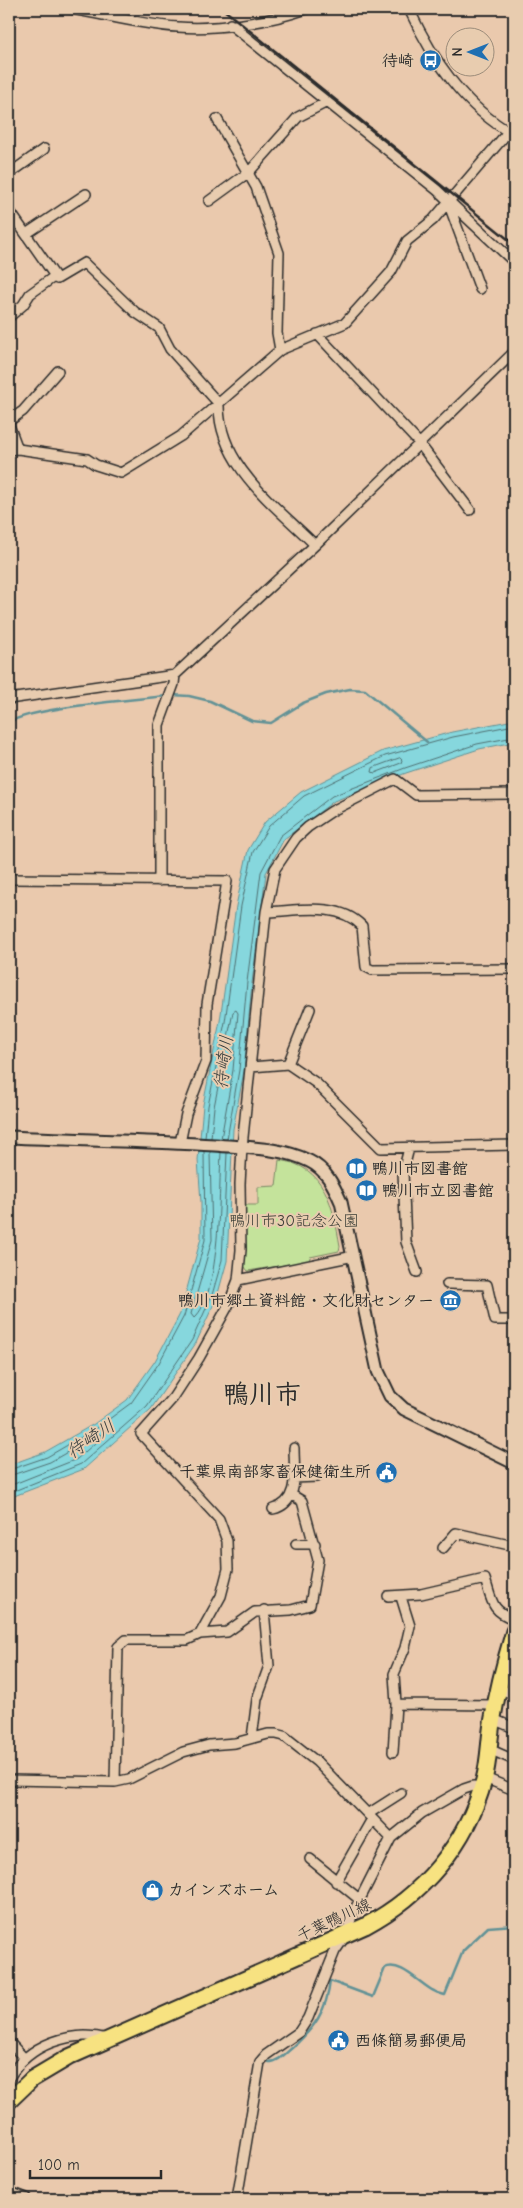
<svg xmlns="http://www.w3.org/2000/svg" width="523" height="2208" font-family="'Comic Neue','Klee One',sans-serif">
<rect width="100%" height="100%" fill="#eac9ad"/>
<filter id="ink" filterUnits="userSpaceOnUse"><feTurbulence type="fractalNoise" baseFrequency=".02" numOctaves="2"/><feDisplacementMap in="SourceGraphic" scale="10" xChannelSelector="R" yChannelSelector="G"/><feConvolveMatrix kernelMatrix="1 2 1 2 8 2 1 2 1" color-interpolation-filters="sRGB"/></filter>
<g filter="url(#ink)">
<path fill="#c4e39b" stroke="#788763" d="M279,1160C326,1166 333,1207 340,1246L339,1251L310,1257L309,1261L248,1271L244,1266L245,1205H258V1187L276,1186Z"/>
<path fill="#86d7dd" stroke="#629296" d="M514,720V742L479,749L406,773L334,801L284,839L266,873L252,983L244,1071L233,1129L227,1261L217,1297L196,1343L151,1409L84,1469L9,1498V1465L45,1452L94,1424L127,1400L155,1361L180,1314L201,1238V1202L198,1160L203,1105L220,1021L236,906L248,850L265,822L301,792L383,751L452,732Z"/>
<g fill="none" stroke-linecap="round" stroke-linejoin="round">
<path stroke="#4f7072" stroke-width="1" d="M400,758L402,760L401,763L375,773L372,772L373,768Z
M205,1138L208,1106L225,1022L241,906L253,852L269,826L304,796L385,756L453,737L514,725
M211,1138L214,1107L233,1012L236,1010L238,1013L233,1070L221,1139
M227,1139L239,1070L247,982L261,872L280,836L332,796L405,768L477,744L514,737
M210,1152L212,1240L191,1314L194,1318C221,1295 219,1188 221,1152
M9,1470L47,1457L97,1428L131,1403L159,1363L184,1316L205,1240L204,1151
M9,1476L50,1462L99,1434L103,1436L77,1459L9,1486
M9,1493L81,1464L147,1406L192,1340L212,1295L222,1260L227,1153"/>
<path stroke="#629296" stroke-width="2.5" d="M172,695L189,696L210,701L252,721L271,723L303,703L326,694L350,689L365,690L427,742
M9,723C27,708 138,699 167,696
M269,2062C278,2062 285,2054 292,2048C314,2028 327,2011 330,1981L373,1997L385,1968C400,1960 421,1985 434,1991C437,1993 442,1994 445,1995L463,1951L488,1927L514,1925"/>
<defs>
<path id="minor" d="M72,9C107,15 143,25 178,27C218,30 269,22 306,9
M409,9C433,60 464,107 514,135
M230,24L437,190L514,262
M217,119L256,187L279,253L277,333L280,350
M9,174L44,149
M209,201L249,172L298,117L327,102
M449,205L480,289
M9,210L57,279L84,263L135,312L159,328L170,349L219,404C218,465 275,505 315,545
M26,234L86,194
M9,317L23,305L30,294L55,276
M317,334L419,443L470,510
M9,421L23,411L58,371
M9,425L18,449
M9,450L18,449L87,459L96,465L121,473L181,436L280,350L345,323L391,272L407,241L433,220L508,132
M9,699L175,675L315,545L514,352
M9,879L227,881L207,1004L206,1061L186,1114L180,1143
M159,881V725L174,684L175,675
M266,912C297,911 338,901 362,926L366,967L372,970L514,969
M288,1064L310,1009
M251,1067L288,1064L316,1083L381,1148L514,1145
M409,1148L403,1172L406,1242L417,1272
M238,1280L354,1256
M447,1284L487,1285L495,1320H514
M294,1478L317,1477
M273,1509C300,1503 294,1470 294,1448
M296,1544H315
M443,1548L456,1533L514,1546
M388,1596L421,1594L485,1579C492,1601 491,1611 514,1619
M200,1634L227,1632L255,1612L291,1610L310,1605L318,1560L302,1501L292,1495
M499,1688L514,1695
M396,1704L495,1705
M493,1719L514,1728
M252,1738L257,1699L269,1666L264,1610
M489,1749L514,1760
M393,1752L396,1704L394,1674L405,1648L410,1626L401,1597
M485,1778L514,1790
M9,1780L115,1782L129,1779L183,1752L209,1745L235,1743L268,1734H276L284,1736L317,1762L391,1838
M115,1782L118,1647L126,1640H187L200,1634L221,1596L228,1569L227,1541L219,1519L141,1434L173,1398L199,1358L228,1306L238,1280L241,1250L240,1184L242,1147L266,912L275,869L296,838L308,827L332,811L395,779L416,795L514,794
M368,1814L401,1793
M310,1859L359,1899
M336,1882L372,1819
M9,2042L23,2057
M9,2078C28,2045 71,2029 108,2039
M237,2199L260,2062L266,2055L299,2032L308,2018L335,1951L346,1935L353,1913L391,1838L422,1813L464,1789L473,1786L482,1787"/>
<path id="tertiary" d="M9,1137C78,1140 147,1141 215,1145C247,1148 280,1147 309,1161C326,1169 334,1186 341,1202L378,1371L390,1396L404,1409L514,1463
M9,2193L25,2199"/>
<path id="primary" d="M9,2101L32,2079L69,2057L365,1926C422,1896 467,1844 484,1780C489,1761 489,1742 492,1723C497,1692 505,1661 514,1631"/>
</defs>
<use href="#minor" stroke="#2b2b2b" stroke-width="12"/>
<use href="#tertiary" stroke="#2b2b2b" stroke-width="15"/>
<use href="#primary" stroke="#2b2b2b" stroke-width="19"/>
<use href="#minor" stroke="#e8ccaf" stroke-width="9"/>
<use href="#tertiary" stroke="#e8ccaf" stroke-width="11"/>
<use href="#primary" stroke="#f7e281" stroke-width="15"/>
<path stroke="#2b2b2b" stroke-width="2.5" d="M223,9L514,244"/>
</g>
</g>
<defs>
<symbol id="bus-disc" viewBox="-11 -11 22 22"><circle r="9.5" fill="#1f6fb2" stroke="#e8ccaf"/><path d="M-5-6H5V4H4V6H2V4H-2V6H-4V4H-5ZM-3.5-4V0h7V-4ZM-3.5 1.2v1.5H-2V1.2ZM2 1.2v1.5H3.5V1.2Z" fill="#fff"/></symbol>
<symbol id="library-disc" viewBox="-11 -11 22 22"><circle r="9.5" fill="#1f6fb2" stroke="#e8ccaf"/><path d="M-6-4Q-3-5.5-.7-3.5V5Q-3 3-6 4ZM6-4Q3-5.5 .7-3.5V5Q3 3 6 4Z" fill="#fff"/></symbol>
<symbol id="museum-disc" viewBox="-11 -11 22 22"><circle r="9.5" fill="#1f6fb2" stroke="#e8ccaf"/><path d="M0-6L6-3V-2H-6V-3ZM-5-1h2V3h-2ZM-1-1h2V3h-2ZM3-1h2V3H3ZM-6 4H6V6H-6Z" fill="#fff"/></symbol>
<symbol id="civic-disc" viewBox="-11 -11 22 22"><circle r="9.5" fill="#1f6fb2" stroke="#e8ccaf"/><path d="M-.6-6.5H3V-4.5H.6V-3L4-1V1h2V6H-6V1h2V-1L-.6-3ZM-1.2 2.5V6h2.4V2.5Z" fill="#fff"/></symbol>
<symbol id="shop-disc" viewBox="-11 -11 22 22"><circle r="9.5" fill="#1f6fb2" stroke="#e8ccaf"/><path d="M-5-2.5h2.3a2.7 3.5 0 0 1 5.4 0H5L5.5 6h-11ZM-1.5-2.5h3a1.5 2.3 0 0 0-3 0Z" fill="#fff"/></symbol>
</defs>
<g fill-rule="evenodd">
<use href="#bus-disc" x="418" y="48" width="25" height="25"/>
<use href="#library-disc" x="344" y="1156" width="25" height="25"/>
<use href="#library-disc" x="354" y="1178" width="25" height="25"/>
<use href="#museum-disc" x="438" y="1288" width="25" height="25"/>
<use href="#civic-disc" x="374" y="1460" width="25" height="25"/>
<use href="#shop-disc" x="140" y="1878" width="25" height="25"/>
<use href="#civic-disc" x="326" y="2028" width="25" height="25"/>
</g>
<g text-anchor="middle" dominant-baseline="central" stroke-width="4" stroke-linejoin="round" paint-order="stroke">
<g font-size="16" font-weight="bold" fill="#2b2b2b" stroke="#e8ccaf" text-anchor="start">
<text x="414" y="61" text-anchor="end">待崎</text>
<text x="372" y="1169">鴨川市図書館</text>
<text x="382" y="1191">鴨川市立図書館</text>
<text x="434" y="1301" text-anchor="end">鴨川市郷土資料館・文化財センター</text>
<text x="371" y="1472" text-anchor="end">千葉県南部家畜保健衛生所</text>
<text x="168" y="1890">カインズホーム</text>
<text x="355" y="2041">西條簡易郵便局</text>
</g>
<g font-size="16" fill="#3a3d36" stroke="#e8ccaf">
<text x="294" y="1221">鴨川市30記念公園</text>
</g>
<g font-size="16" fill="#2b2b2b" stroke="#e8ccaf">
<text transform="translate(334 1920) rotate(-25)">千葉鴨川線</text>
</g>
<g font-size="18" font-style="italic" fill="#343c3d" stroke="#e8ccaf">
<text transform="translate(224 1062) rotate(-83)">待崎川</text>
<text transform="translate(91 1439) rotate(-34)">待崎川</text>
</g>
<g font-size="26" font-weight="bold" fill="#2b2b2b" stroke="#e8ccaf">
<text x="262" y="1395">鴨川市</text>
</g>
</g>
<rect width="523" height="2208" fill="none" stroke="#e8ccaf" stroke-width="30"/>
<rect x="15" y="15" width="493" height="2178" fill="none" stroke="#2b2b2b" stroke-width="2" filter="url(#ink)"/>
<g transform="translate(470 52) rotate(270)"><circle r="24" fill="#e8ccaf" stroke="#9c8c7a"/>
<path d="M0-4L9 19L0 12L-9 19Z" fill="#1f6fb2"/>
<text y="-8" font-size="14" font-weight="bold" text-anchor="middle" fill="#2b2b2b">N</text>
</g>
<path d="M30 2170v8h131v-8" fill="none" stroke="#2b2b2b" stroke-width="2.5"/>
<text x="38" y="2170" font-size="15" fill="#2b2b2b" stroke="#e8ccaf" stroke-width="4" paint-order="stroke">100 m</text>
</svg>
